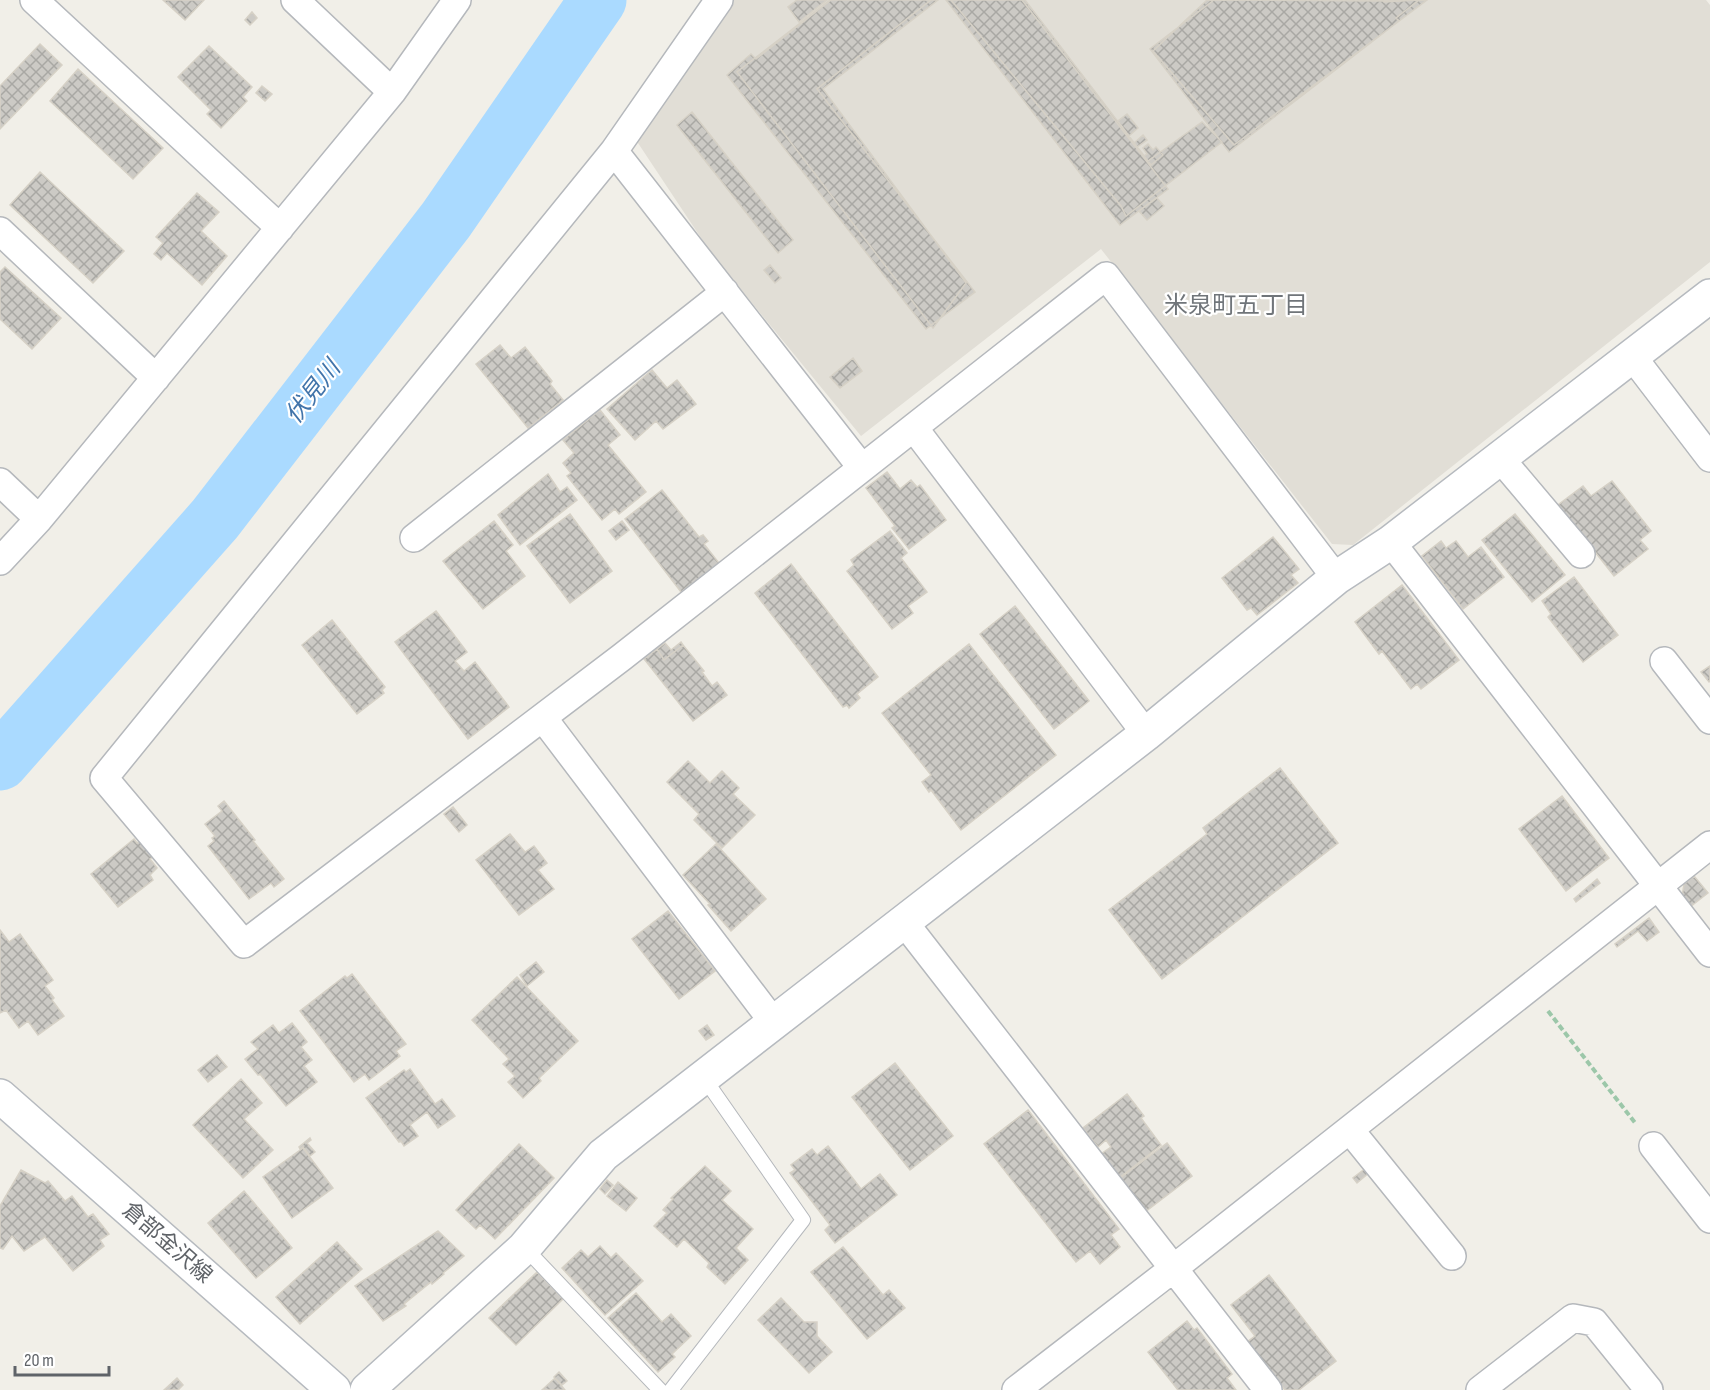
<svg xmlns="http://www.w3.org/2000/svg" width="1710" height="1390" font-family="'Sofia Sans Condensed','Noto Sans JP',sans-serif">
<defs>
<pattern id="building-cross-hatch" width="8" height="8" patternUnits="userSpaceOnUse" patternTransform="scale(1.5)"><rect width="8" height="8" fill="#cccac5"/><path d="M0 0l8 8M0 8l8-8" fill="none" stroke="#a9a8a4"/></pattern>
</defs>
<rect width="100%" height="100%" fill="#f1efe8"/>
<path fill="#e1ded6" d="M734,0H1706L1710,5V262L1353,545L1332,544L1101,249L861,436L711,253L636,140Z"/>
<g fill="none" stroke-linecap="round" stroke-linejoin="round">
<path stroke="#aadaff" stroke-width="57" d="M0,762L215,519L446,220L598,0"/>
</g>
<path fill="url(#building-cross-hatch)" stroke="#d6d1c6" stroke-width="1.5" d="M163,0H204L185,20Z
M797,0H827L799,22L788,7Z
M830,0H938L823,89L966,283L933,328L737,72Z
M831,0H931L817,89L975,292L926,329L727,75L751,54L756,59Z
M946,0H1022L1168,189L1120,225Z
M951,0H1025L1148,161L1202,122L1222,142L1126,216L1121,206Z
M1207,0L1381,1L1427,0L1234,145L1153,51Z
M1214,0H1383L1384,2L1419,0L1396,18L1399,21L1229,152L1150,49Z
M252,12L257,18L250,25L245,20Z
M40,44L62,65L0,129V86Z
M209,46L252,87L243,97L247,101L221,128L207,114L211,110L178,77Z
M78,69L163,148L133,179L50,101Z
M262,86L272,94L265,101L256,93Z
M692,112L793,240L778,253L677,125Z
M1127,114L1138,128L1129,136L1118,121Z
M1143,135L1147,140L1137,147L1134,143Z
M1148,144L1153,150L1156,147L1163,155L1151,165L1144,156L1147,154L1143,148Z
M40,172L124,251L93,283L10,205Z
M197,193L219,212L201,231L227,256L202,285L167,253L161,260L154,254L163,243L156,237Z
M1157,198L1164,206L1147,220L1139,211Z
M770,265L781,278L775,283L764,270Z
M5,267L61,318L32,349L0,319V272Z
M500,345L511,358L525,347L552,381L550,384L563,400L528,428L476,364Z
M853,358L862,371L840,388L830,377Z
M652,370L667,388L677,380L696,404L663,429L656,421L635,440L607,409Z
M600,410L620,435L608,445L646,492L619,514L615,509L602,520L567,476L571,473L563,463L574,453L563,440Z
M600,410L620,435L608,445L646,492L619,514L615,509L602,520L567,476L571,473L563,463L574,453L563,440Z
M887,472L900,489L911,480L917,487L920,485L946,520L909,549L892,528L895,526L866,488Z
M548,474L560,492L567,487L577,500L520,545L498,515Z
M1612,481L1651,531L1640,540L1648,549L1614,576L1558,505L1583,486L1591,496Z
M662,490L699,537L703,535L708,541L704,544L719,563L681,592L625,519Z
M570,514L612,571L570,603L527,546Z
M1515,514L1565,575L1532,602L1482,540Z
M494,521L513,545L506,551L525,576L483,609L443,561Z
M622,521L629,530L616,540L609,531Z
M890,531L907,553L901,558L927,592L908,606L913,613L892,629L847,571L854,565L851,560Z
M1273,537L1299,569L1291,575L1298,583L1257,615L1251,608L1247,610L1222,578Z
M1441,541L1446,548L1456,541L1468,557L1481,547L1504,577L1463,609L1422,556Z
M791,564L878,677L857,694L860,698L849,708L847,705L843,707L755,593Z
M1574,577L1618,635L1583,662L1548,617L1551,614L1542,601Z
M1402,585L1459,660L1421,689L1417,684L1411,689L1382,651L1379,654L1355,622Z
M1015,606L1089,701L1054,729L980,634Z
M436,611L467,652L455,661L464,671L475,662L509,707L468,739L395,642Z
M332,620L385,687L382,690L384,693L357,714L302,645Z
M681,642L683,645L664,660L657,649L665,643L671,650Z
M969,644L1056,755L961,830L931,790L929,792L922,782L931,775L882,713Z
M683,645L704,671L702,672L712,686L717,682L727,695L693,721L644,659L657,649L664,660Z
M1710,666V681L1709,682L1701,672Z
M688,761L710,783L722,771L739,788L733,794L755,815L722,848L694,820L699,814L667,782Z
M1280,768L1338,843L1162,979L1109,910L1207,834L1203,828Z
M1562,796L1609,858L1566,891L1519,829Z
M224,801L255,840L253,841L284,879L274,887L271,883L249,899L208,846L214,841L212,838L215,836L205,824L222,811L218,806Z
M453,807L467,825L459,832L444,814Z
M510,834L525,852L534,846L547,863L538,870L554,889L519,915L476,860Z
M134,839L137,843L142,840L154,856L150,859L157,868L150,875L153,880L118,907L91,874Z
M716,844L766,899L731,931L708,905L710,904L683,875Z
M1694,876L1708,893L1690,907L1682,897L1684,884Z
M1597,879L1600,883L1576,902L1574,899Z
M668,911L715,971L679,999L632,939Z
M1649,918L1659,932L1647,941L1638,931L1617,947L1615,944Z
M0,930L9,942L20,934L53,980L45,986L54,998L52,1000L64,1016L38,1035L28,1021L19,1028L6,1010L0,1013Z
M536,962L544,972L527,986L520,975Z
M352,974L406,1044L396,1051L400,1056L369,1080L365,1074L354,1082L300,1011L345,976L347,978Z
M517,977L578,1041L539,1078L541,1081L523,1098L508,1082L515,1076L503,1064L509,1059L472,1020Z
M292,1023L307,1042L301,1047L312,1060L304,1066L317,1082L286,1106L260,1074L258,1075L245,1059L258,1049L251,1042L273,1025L279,1033Z
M707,1025L714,1035L706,1040L699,1031Z
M217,1055L227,1067L208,1082L198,1070Z
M895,1063L953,1136L910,1170L852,1097Z
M410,1069L435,1104L442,1099L455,1116L438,1128L427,1112L410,1125L418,1136L404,1146L401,1141L399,1142L366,1098L404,1070L406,1072Z
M241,1079L262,1103L244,1119L273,1150L243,1178L193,1125Z
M1127,1094L1144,1116L1141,1118L1161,1145L1119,1178L1101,1154L1111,1147L1106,1140L1098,1147L1083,1128Z
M1028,1110L1119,1229L1111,1235L1120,1247L1100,1264L1090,1251L1076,1262L984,1144Z
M310,1138L311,1140L307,1143L315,1152L310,1156L303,1147L300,1149L299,1147Z
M1167,1143L1192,1176L1145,1212L1119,1179Z
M519,1144L554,1178L495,1239L480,1225L476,1229L456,1210Z
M828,1146L861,1189L880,1174L897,1195L835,1243L825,1230L830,1225L790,1173L795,1170L791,1165L812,1149L817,1155Z
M828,1146L861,1189L880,1174L897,1195L835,1243L825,1230L830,1225L790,1173L795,1170L791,1165L812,1149L817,1155Z
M303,1148L333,1188L292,1218L263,1177Z
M705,1166L731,1191L722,1200L753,1229L736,1248L748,1260L725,1284L707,1267L709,1263L684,1239L677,1247L654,1226L667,1213L663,1210L673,1199L671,1198Z
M1366,1168L1370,1172L1357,1183L1353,1178Z
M21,1170L45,1183L48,1181L65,1201L72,1196L88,1217L93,1214L109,1234L100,1240L104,1246L73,1271L45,1237L24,1251L12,1236L3,1249L0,1248V1206Z
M607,1180L613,1185L605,1194L600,1189Z
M618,1182L637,1198L626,1211L607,1196Z
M244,1191L292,1248L256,1278L208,1223Z
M438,1231L464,1256L443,1273L444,1274L432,1284L431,1282L404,1304L406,1306L383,1321L355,1286Z
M337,1242L362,1269L300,1324L276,1297Z
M600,1246L611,1258L616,1253L643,1281L605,1315L562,1268L581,1250L588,1257Z
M843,1247L883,1295L889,1290L905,1308L867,1339L811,1272Z
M537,1272L563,1299L516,1345L489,1318Z
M1269,1275L1336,1361L1299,1390H1285L1247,1342L1255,1336L1231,1305Z
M636,1293L662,1322L671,1314L691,1336L672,1354L675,1357L658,1372L608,1318Z
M781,1298L804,1322H817V1336L832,1352L809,1373L758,1320Z
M1187,1321L1194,1330L1197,1328L1232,1374L1227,1378L1236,1390H1178L1148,1352Z
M559,1372L567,1381L562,1385L554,1377Z
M177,1378L183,1385L178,1390H164Z
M555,1378L565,1390H542Z"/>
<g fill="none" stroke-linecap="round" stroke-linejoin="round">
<defs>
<path id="lane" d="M525,1248L660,1390
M671,1390L803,1220L704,1078"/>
<path id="street" d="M34,0L280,228
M295,0L392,92
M719,0L614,151L862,468
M614,151L104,778L244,944L622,657L1106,276L1336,578
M0,231L156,378
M1632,356L1710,458
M914,428L1146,734
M1500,458L1581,554
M0,482L39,519L0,561
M39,519L392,92L457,0
M414,538L725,292
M1391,542L1710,953
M1664,661L1710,720
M543,718L774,1023
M904,922L1268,1390
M1350,1130L1452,1256
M1653,1146L1710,1219
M1016,1390L1174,1268L1710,845
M1480,1390L1573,1318L1594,1322L1649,1390"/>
<path id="secondary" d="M0,1096L334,1390
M367,1390L524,1248L603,1155L1146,734L1336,578L1391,542L1710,296"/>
</defs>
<use href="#lane" stroke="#b5b8bc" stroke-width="16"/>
<use href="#street" stroke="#b5b8bc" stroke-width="30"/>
<use href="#secondary" stroke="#b6babf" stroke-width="36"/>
<path stroke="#9cc7a9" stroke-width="4" stroke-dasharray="6 3" stroke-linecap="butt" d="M1548,1011L1636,1124"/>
<use href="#lane" stroke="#fff" stroke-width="14"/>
<use href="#street" stroke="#fff" stroke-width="27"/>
<use href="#secondary" stroke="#fff" stroke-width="33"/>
</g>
<g text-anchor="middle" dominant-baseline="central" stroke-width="4.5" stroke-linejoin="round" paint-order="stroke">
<g font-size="22" fill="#5f6368" stroke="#fff">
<text transform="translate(167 1243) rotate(41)">倉部金沢線</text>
</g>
<g font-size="24" fill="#70757a" stroke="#fff">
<text x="1236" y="305">米泉町五丁目</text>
</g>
<g font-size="24" font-style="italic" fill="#4174aa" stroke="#fff">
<text transform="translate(313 392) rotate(-52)">伏見川</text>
</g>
</g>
<path d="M15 1366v9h94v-9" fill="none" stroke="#5f6368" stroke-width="3"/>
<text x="24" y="1366" font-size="18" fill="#5f6368" stroke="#ffffff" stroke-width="4.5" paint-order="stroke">20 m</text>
</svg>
